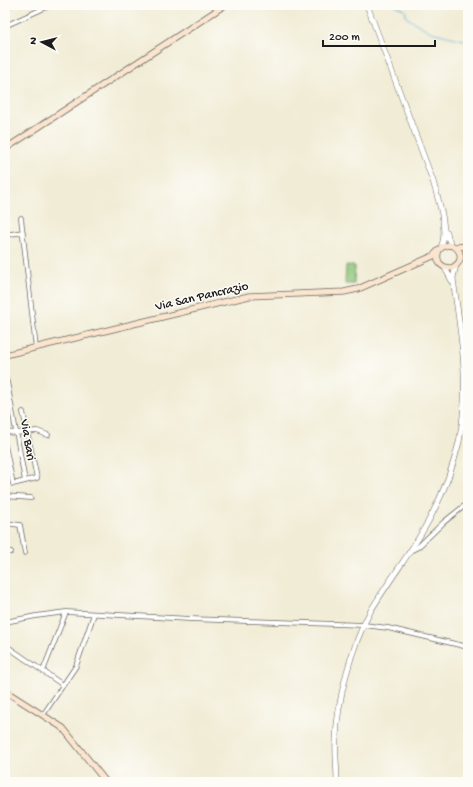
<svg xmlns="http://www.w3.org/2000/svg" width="473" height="787" font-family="'Gochi Hand',sans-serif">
<rect width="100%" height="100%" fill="#fdfcf7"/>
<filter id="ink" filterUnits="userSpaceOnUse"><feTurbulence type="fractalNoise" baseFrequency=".025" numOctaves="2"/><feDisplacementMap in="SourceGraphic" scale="8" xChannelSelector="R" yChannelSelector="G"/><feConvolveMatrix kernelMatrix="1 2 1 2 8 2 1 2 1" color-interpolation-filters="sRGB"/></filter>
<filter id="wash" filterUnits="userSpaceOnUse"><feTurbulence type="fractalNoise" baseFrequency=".012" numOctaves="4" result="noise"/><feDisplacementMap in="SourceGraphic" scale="16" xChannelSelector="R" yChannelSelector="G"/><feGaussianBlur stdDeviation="0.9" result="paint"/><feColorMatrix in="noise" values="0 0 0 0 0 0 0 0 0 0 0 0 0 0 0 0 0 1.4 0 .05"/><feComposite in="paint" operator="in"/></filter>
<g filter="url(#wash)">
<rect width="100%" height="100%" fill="#f1ecd5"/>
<path fill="#8fc87b" stroke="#56724c" d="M346,265L355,266L354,284H345Z"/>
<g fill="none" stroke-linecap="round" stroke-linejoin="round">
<path stroke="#5dafd8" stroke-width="1" d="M395,5L405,10L407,18L431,32L468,41"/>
</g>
</g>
<g filter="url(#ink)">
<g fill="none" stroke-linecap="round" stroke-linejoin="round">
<defs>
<path id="minor" d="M5,11L10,5
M5,26L51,5
M21,218L36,348
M5,235L23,232
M5,378L7,382L25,481
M5,432L16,433L37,431L48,435
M5,445L13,484L37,478L23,412
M5,496L31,498
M5,523L20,525L25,553
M5,551L11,552
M410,551L418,547L444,522L468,503
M5,622L36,616L66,612L190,619L364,625L388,628L468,647
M5,645L63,685
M43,671L66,612
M43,715L76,666L94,614"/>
<path id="tertiary" d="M367,5L433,181C438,200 449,228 441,248
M447,232L448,238L452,246
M445,268L452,281
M337,782C337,768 335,754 336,740C337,701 351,647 370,612C385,587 402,564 418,539C436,510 451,476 459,442C470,390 462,338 454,286L453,278L456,265"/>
<path id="secondary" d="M5,149L225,5
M456,247L468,246
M5,355L249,296L344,292L358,289L433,256C437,253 440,247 445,246C459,241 468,262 451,268C440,268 435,260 439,250
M5,691L63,728L106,782"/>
</defs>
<use href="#minor" stroke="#67655d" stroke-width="5.5"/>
<use href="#tertiary" stroke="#67655d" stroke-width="6"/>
<use href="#secondary" stroke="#67655d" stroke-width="7"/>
<use href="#minor" stroke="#fff" stroke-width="4"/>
<use href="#tertiary" stroke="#fff" stroke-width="5"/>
<use href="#secondary" stroke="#fbe5cf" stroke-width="5.5"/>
</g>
</g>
<g text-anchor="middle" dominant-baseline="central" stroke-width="3" stroke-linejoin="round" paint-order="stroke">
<g font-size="13" fill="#1c1c1c" stroke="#fdfcf7">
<text transform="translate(202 297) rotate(-13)">Via San Pancrazio</text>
<text transform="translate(27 440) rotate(80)">Via Bari</text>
</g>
</g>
<rect width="473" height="787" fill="none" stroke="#fdfcf7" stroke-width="20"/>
<g transform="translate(42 42) rotate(277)" stroke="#fdfcf7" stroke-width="3" paint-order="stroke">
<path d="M0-3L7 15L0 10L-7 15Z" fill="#1c1c1c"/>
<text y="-6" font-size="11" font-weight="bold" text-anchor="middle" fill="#1c1c1c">N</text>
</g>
<path d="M323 40v6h112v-6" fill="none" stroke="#1c1c1c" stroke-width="2"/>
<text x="329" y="40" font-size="12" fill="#1c1c1c" stroke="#fdfcf7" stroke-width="3" paint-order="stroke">200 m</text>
</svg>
